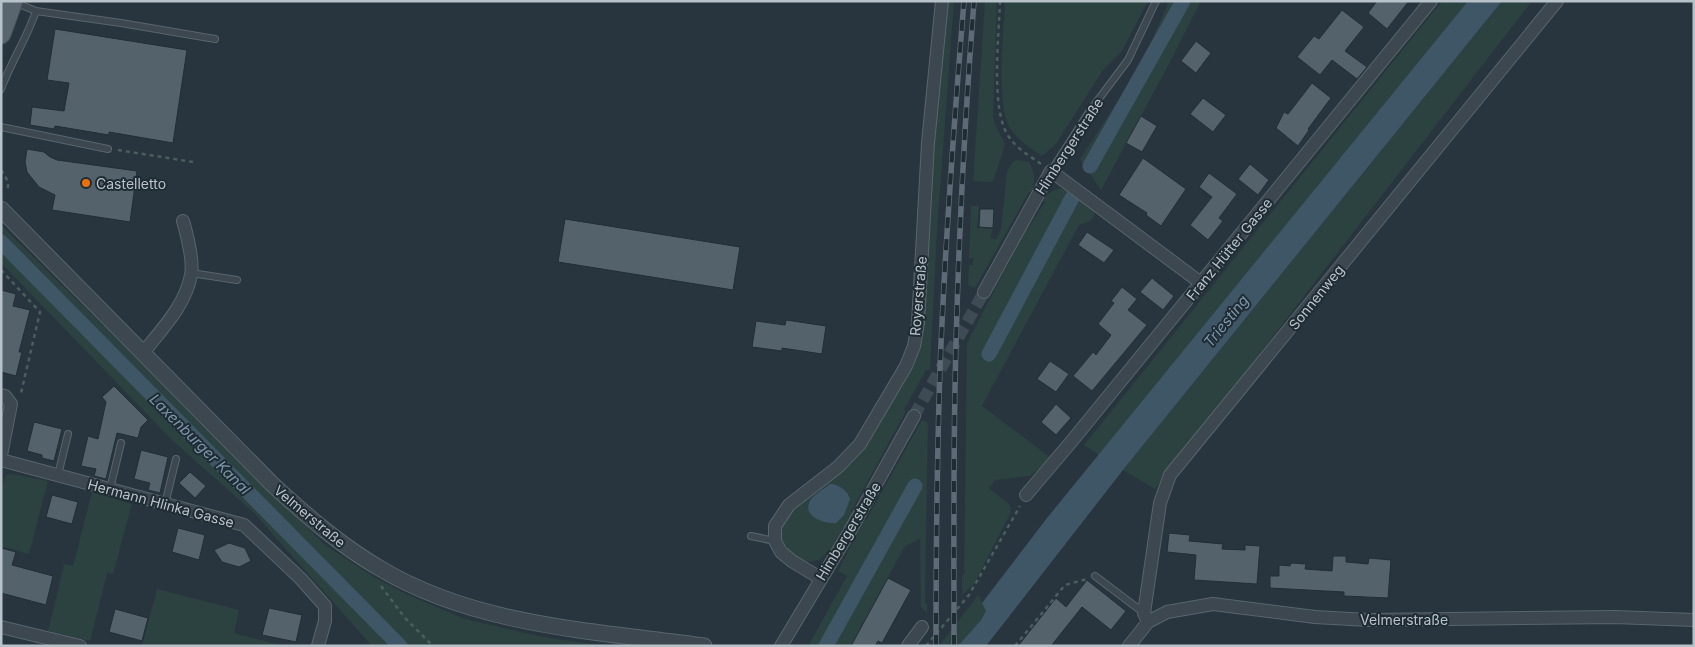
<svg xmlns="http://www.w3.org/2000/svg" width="1695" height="647" font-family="Inter,sans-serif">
<rect width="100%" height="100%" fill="#28353f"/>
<path fill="#2b4240" d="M945,1H954L937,230L930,370H926L904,410L906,411L851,512L853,513L832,547L819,560L809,562L797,557L790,552L782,540L781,535L783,522L795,507L855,458L916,356Z
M985,1H997L993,116L995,124L1005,144L994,179L992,182L973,181Z
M1005,1H1148L1122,51L1103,70L1056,144L1042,156C1029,147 1015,139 1008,124C996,101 1004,30 1005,1Z
M1169,1H1201L1169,64L1101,190L1080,159L1141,65Z
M1442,1H1468L1099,455L1084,445Z
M1502,1H1532L1155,489L1123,470Z
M1018,160L1029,162C1035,173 1036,182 1031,193L1029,192L975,288L968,285L969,265H973V258H969L971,206H979L977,228L993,229L990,237L996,240L1001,229L1007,172C1010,166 1011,161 1018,160Z
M1062,188L1067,190L1094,211L1095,215L1090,221L1079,225L982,406L1051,458L1030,476L995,480L989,488L1010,505L1011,512L974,584L962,595V575H964L967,343L1019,243L1045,202L1043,200C1047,193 1054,189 1062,188Z
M1,225L325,545L374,577L408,595L465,619L543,637L605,646H372L254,513L173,441L1,263Z
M922,420L928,423L925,603L927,604V613L921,607L920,539L905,546L851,646H808L847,576L838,571L864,520H866Z
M11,474L48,481L29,554L1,546V490L6,475Z
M92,492L132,504L113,574L107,573L90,641L48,631L64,564L73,566Z
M157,589L239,610L234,633L284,646H142Z
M978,595L987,611L981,620L958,646H939Z"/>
<path fill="#3f5666" d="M1468,1H1502L1123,470L986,646H958L981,620L986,611L982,603L1047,518Z
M830,484C839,484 848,491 850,499L844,515L836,523C826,524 804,518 809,503C812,495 824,489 830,484Z"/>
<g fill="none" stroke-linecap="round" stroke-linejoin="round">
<path stroke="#3f5666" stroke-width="15" d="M1090,166L1183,1
M1,242L400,646
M989,354L1072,198
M826,646L915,486"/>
</g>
<path fill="#53626b" stroke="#222e36" d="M1377,1H1409L1387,29L1368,13Z
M1342,10L1364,27L1345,51L1367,67L1357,79L1332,60L1320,75L1297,57L1314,36L1319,39Z
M55,29L187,50L173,143L109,132V135L55,126L54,129L30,125L32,107L64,111L69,83L47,80Z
M1196,41L1211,53L1196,73L1181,61Z
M1312,83L1331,98L1308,129L1309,130L1298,146L1276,128L1284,112L1288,114Z
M1203,98L1226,115L1213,132L1190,114Z
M1141,116L1157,126L1142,152L1126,143Z
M27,149L44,152L50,157L57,160L137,171L130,222L52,210L55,195L39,187L27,172L25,162Z
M1143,158L1186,189L1161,226L1146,215L1147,213L1119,195Z
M1250,164L1269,180L1258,195L1238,179Z
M1209,173L1237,194L1219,218L1223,221L1208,240L1190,225L1212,197L1199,187Z
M980,209H994L993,228L979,227Z
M565,219L740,247L733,290L558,262Z
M1087,232L1114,250L1104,263L1078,245Z
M1152,278L1174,296L1163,310L1140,292Z
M1122,287L1137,299L1128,310L1147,325L1092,391L1073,376L1093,352L1096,355L1111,335L1098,324L1114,303L1111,301Z
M1,290L16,294L13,306L30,310L19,352H22L16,376L1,372Z
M786,320L826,326L822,354L782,348V351L752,347L756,321L785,325Z
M1050,361L1069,374L1056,392L1037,379Z
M114,386L148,420L141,427L138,438L117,433L106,479L94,476L96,469L81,466L88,436L98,439L106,402L102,397Z
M1056,404L1071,418L1056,435L1041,422Z
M34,422L62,429L54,461L42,458V455L27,451Z
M141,450L168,457L160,493L148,490L150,483L134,479Z
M190,472L206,486L195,498L179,483Z
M52,495L78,502L72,524L46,517Z
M178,528L205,535L199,560L172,552Z
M1169,533L1190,535L1189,541L1223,544L1222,549L1245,550V545L1260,546L1257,584L1194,580L1196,555L1167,552Z
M229,543L245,548L251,561L239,567L222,562L214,550Z
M1,548L16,552L12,565L53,576L46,605L1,593Z
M1333,556H1346V562L1368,564L1369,558L1391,560L1388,598L1344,596V592L1270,588V576H1279V565L1290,566L1291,563L1306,564L1305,569L1332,571Z
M888,578L911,590L882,643L878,641L875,646H851Z
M1087,580L1126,611L1111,630L1082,607L1051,646H1018L1056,598L1066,607Z
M269,608L302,615L296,642L262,635Z
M115,609L148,618L142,641L109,632Z"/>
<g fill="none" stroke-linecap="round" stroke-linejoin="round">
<path stroke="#3e4a54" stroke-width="12" stroke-dasharray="12 6" stroke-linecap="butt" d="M914,416L984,292"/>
<defs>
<path id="service" d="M36,11L121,23L215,39
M1,89C11,62 27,38 36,11L14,2
M1,127L108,149
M1051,171L1089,112L1128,60L1156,1
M191,273L237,280
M58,475L68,434
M110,489L121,443
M165,504L176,459
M751,536L775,541
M1095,576L1144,613"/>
<path id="minor" d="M984,292L1051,171L1201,283
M143,353C162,329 185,306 191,275C194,260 187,235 183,221
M1,395L5,396L11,404L1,455
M1,460L244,525L301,579L325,606V621L318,646
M1026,495L1071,442L1431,1
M820,578L792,561L781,552L775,541V526L789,505L838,467L860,444L906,366L914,346L918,323L928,143L942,1
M1148,622L1144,613L1160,503L1170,475L1557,1
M1,627L80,646
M781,646L850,531L914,416
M908,646L922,627
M1129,646L1148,622L1167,612L1213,604L1315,617L1368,620L1615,617L1694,620"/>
<path id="tertiary" d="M1,209L273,485C307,516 341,546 381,569C477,626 595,631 704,646"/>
<path id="primary" d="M1,34L13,1"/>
</defs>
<use href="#service" stroke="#59656c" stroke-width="8"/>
<use href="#minor" stroke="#59656c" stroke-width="14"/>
<use href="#tertiary" stroke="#59656c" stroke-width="17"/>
<use href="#primary" stroke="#455058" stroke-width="21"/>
<path stroke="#4a5e5d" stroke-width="2.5" stroke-dasharray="4 4" stroke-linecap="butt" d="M1000,1C999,35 990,111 1009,137C1017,149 1030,156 1041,164
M118,150L193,162
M1,170C6,177 10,183 7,191
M1,270L40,312L21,393L19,395
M381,586L405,618L433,646
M926,646L969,595L1020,506
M1015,646L1065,585L1087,579"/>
<use href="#service" stroke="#3c474f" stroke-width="6"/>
<use href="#minor" stroke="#3c474f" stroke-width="12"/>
<use href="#tertiary" stroke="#3c474f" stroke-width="15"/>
<use href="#primary" stroke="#5a666f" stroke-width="19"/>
<defs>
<path id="rail" d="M936,646C936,553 937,460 940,367C945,245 954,123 964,1
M954,646C954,545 953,445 956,344C959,230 965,115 974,1"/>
</defs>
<use href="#rail" stroke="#5e6b76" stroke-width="5.5"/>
<use href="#rail" stroke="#202c34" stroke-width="4" stroke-dasharray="11" stroke-linecap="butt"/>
</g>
<circle fill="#e8710a" stroke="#202c34" stroke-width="2" cx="86" cy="183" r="5"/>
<g text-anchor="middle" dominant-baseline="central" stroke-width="4" stroke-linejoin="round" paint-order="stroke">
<g font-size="14" fill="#b8c2c9" stroke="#202c34">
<text transform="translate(1069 146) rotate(-57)">Himbergerstraße</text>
<text transform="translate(1229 249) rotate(-51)">Franz Hütter Gasse</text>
<text transform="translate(918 296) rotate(-85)">Royerstraße</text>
<text transform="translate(1316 297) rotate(-51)">Sonnenweg</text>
<text transform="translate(161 503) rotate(15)">Hermann Hlinka Gasse</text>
<text transform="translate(310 516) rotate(40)">Velmerstraße</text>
<text transform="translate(848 531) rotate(-59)">Himbergerstraße</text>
<text x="1404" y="619">Velmerstraße</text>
</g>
<g font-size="14" fill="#b8c2c9" stroke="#202c34" text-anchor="start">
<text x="96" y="183">Castelletto</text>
</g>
<g font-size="15" font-style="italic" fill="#7b96aa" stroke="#202c34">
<text transform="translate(1226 321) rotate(-51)">Triesting</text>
<text transform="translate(200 444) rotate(45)">Laxenburger Kanal</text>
</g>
</g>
<rect width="1695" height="647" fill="none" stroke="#b8c2c9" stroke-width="5"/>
</svg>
